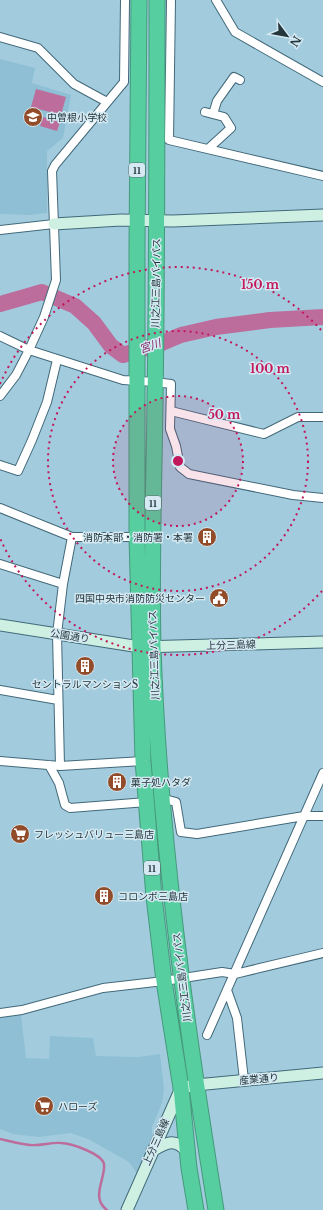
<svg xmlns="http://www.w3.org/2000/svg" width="323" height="1210" font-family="'Libre Baskerville','Noto Sans JP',serif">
<rect width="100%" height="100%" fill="#a2ccde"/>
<path fill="#8fbfd4" d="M0,59L35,68L32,83L71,95L63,138L47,151V213L29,215L0,214Z
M21,1015L26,1058L49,1059L50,1036L93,1038L96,1056L139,1057L160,1054L164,1089L162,1103L152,1127V1141L138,1175L129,1162L88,1139L71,1133L39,1137L13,1134L0,1129V1017Z"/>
<path fill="#bd6d9c" d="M36,89L66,97L61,115L31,107Z
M43,117L60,122L57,131L40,126Z"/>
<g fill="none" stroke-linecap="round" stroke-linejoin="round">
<path stroke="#bd6d9c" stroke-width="2.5" d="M0,1139C10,1141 20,1144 30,1145C41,1146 51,1142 61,1143C71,1143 102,1154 104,1164C106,1178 90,1198 107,1210"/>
<path stroke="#bd6d9c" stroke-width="16" d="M0,304L42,292L75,306L94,323L111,346L123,355L162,343L181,335L216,327L270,320L323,317"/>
<defs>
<path id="street" d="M171,0L169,140L323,176
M216,0L235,32L323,82
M0,37L38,48L74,84L107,102
M205,112L224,117L231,128L208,149
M213,114L217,101L234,77L240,80
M0,230L54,224
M0,336L29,350L123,380L155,382L171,384L170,429L176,446L180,467L189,474L293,495L323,498
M0,396L16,375L29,350L44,317L56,280L52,171L55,165L124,82L125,0
M171,411L264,434L298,417H323
M0,465L18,471L32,440L47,402L57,360
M0,508L72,537H137
M0,564L63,584
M0,690L58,700
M0,761L60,766L143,761
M49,765L59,783L65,805L70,808L147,802
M60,766L57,634L63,584L72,537
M161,798L176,802L181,832L197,834L304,816H323
M227,990L237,1018L244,1080
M0,1013L22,1010L103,988L164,981L222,972L235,974L323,953
M207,1035L323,773"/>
<path id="secondary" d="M54,224L121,220L173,221L323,215
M0,625L140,647L323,642
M152,1151C166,1143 175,1137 187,1152
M127,1210L181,1088L196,1085L323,1073"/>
<path id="highway" d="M139,0L137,247V537L143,761L154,897L164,981L181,1088L189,1168L196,1210
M157,0C157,134 157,268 155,403C154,484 151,565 153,647C159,836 186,1024 216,1210"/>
</defs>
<use href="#street" stroke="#426979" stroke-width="10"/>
<use href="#secondary" stroke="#426979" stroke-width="13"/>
<use href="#highway" stroke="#46997d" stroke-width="17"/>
<use href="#street" stroke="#fff" stroke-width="8"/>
<use href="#secondary" stroke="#cdf0e2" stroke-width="11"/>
<use href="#highway" stroke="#57cea0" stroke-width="15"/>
</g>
<circle cx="178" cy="461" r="65" fill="#c2185b" fill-opacity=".12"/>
<g fill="none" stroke="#c2185b" stroke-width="2" stroke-dasharray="2 4">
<circle cx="178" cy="461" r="65"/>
<circle cx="178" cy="461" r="130"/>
<path d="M322 591A194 194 0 0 1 0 538M0 384A194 194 0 0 1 322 331"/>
</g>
<defs>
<symbol id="school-disc" viewBox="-11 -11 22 22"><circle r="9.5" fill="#934c29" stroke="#d4e9f2"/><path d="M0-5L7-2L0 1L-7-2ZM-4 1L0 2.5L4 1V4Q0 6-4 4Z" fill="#fff"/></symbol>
<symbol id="building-disc" viewBox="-11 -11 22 22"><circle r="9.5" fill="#934c29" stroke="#d4e9f2"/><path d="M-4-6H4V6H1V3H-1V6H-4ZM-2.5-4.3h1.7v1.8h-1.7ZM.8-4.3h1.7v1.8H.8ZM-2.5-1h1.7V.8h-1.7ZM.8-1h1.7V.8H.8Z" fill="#fff"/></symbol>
<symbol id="civic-disc" viewBox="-11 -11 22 22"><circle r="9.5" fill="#934c29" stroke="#d4e9f2"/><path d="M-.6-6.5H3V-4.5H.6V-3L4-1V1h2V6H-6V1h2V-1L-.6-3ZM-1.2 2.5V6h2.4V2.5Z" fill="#fff"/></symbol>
<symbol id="supermarket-disc" viewBox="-11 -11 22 22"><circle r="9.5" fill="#934c29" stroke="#d4e9f2"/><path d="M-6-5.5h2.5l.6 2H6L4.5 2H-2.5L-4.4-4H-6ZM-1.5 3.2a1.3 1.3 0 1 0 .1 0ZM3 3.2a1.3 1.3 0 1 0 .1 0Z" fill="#fff"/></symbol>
</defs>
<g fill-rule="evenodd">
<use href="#school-disc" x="22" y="106" width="22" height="22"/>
<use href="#building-disc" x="196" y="526" width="22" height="22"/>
<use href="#civic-disc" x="208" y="587" width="22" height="22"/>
<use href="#building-disc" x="74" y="655" width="22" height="22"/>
<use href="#building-disc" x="106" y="771" width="22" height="22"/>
<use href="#supermarket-disc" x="9" y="823" width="22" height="22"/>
<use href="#building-disc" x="93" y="885" width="22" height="22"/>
<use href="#supermarket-disc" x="33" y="1095" width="22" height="22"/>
</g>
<g text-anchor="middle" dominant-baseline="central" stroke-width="3" stroke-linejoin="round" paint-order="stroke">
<g fill="#d4e9f2" stroke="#5a6c73" stroke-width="1">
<rect x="129" y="163" width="16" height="14" rx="3"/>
<rect x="145" y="496" width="16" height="14" rx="3"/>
<rect x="144" y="861" width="16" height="14" rx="3"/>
</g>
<g font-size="9" font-weight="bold" fill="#26363d">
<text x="137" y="170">11</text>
<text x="153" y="503">11</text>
<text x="152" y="868">11</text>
</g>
<g font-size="10" fill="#26363d" stroke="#d4e9f2" text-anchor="start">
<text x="47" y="117">中曽根小学校</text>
<text x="193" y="537" text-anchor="end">消防本部・消防署・本署</text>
<text x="205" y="598" text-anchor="end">四国中央市消防防災センター</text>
<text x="85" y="684" text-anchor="middle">セントラルマンションS</text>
<text x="131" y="782">菓子処ハタダ</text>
<text x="34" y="834">フレッシュバリュー三島店</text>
<text x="118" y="896">コロンボ三島店</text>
<text x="58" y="1106">ハローズ</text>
</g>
<g font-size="10" fill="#26363d" stroke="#d4e9f2">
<text transform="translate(156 283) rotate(-89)">川之江三島バイパス</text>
<text transform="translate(70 636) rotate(9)">公園通り</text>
<text transform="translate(231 645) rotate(-2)">上分三島線</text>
<text transform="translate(154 655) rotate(-92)">川之江三島バイパス</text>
<text transform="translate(182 977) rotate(-97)">川之江三島バイパス</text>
<text transform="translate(259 1079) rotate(-5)">産業通り</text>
<text transform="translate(156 1142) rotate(-66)">上分三島線</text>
</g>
<g font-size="11" font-style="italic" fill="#81205f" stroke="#d4e9f2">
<text transform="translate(150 346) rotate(-19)">宮川</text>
</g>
</g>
<circle cx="178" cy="461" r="6" fill="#c2185b" stroke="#d4e9f2" stroke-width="2"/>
<g font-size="12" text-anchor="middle" font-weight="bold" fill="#c2185b" stroke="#d4e9f2" stroke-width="3" stroke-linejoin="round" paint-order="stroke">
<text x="260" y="289">150 m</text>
<text x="270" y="373">100 m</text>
<text x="224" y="419">50 m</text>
</g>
<g transform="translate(287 36) rotate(122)" stroke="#d4e9f2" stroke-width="3" paint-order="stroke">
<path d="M0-3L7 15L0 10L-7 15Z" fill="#26363d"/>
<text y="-6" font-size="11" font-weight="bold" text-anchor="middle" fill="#26363d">N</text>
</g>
</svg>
